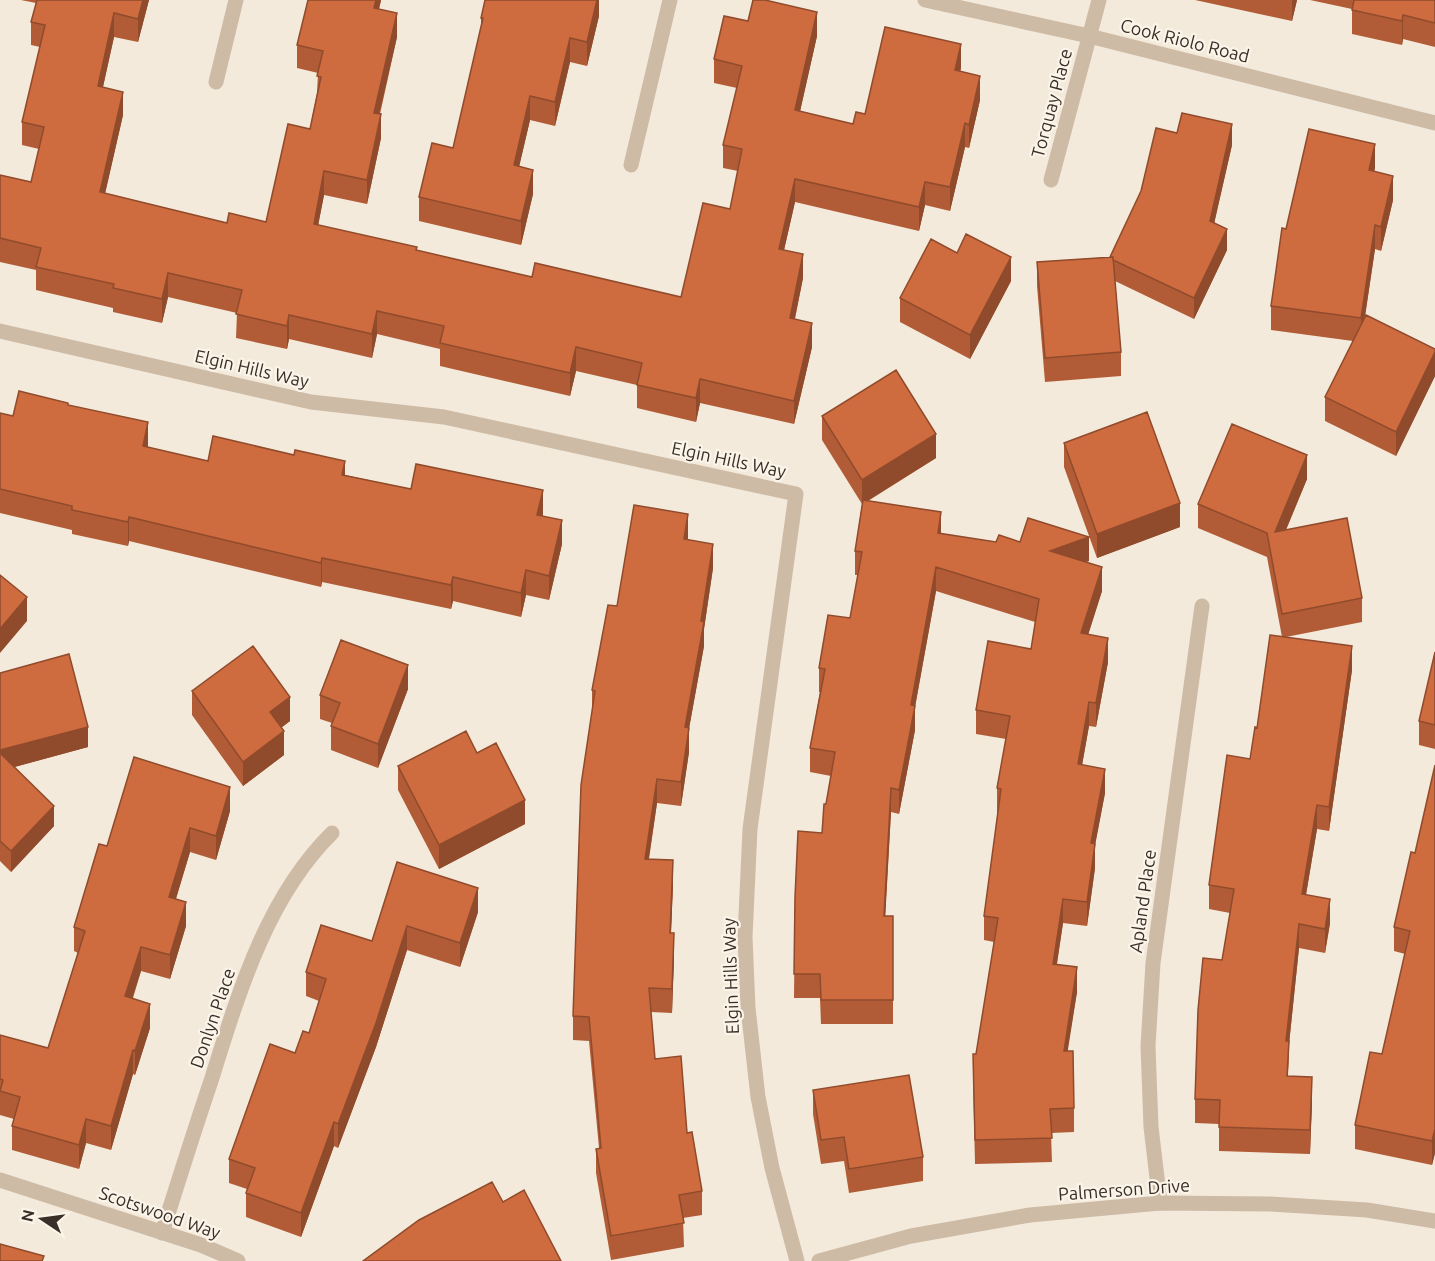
<svg xmlns="http://www.w3.org/2000/svg" width="1435" height="1261" font-family="Ubuntu,sans-serif">
<rect width="100%" height="100%" fill="#f4eadb"/>
<g fill="none" stroke-linecap="round" stroke-linejoin="round">
<path stroke="#cdbba6" stroke-width="15" d="M925,0L1089,36L1435,123
M216,82L236,0
M631,165L670,0
M1051,180L1099,0
M0,331L311,402L444,417L796,494L750,829L745,937L748,1008L758,1097L772,1168L797,1261
M0,1180L201,1245L238,1261
M1160,1203L1151,1127L1148,1046L1153,963L1202,606
M162,1233C178,1182 194,1131 211,1081C238,995 266,898 332,833"/>
<path stroke="#cdbba6" stroke-width="15" d="M819,1261L911,1236L1030,1215L1160,1203L1270,1204L1367,1210L1435,1221"/>
</g>
<path fill="#b15c36" d="M21,0H149L138,42L114,37L103,87L123,115L105,193L227,223L266,222L310,129L317,93L318,73L297,68V45L308,0H381L379,9L397,37L380,114L381,138L367,204L324,195L318,225L417,250L532,277L681,297L730,209L738,171L723,168V145L737,88L714,83V59L817,36L800,111L853,124L865,114L961,68L960,71L980,100L969,148L965,147L950,211L925,205L919,231L795,202L784,250L803,278L795,319L812,347L794,424L700,403L696,422L637,408V385L576,371L570,396L440,366V349L377,334L372,358L289,339L287,349L236,338L237,313L168,297L162,323L113,312V308L36,290V270L0,262V175L31,182L39,149L22,145V122L40,47L31,45V22L36,3Z
M599,0V16L587,66L570,62L555,126L530,120L519,166L533,194L521,245L419,221V197L453,148L481,28V18Z
M1195,0H1297L1292,21Z
M1310,0H1435V47L1403,39L1402,45L1352,34V9Z
M1232,145L1214,223L1227,250L1194,319L1115,281L1121,352V376L1045,382L1037,286V262L1110,257Z
M1375,168L1374,171L1393,200L1381,251L1375,249L1365,317L1435,349V376L1396,456L1325,421V397L1353,341L1271,330V306L1286,229Z
M957,253L1011,281L970,359L900,322V298Z
M68,405L148,447L208,461L345,475L411,489L543,514V516L562,544L549,600L526,595L521,617L453,601L451,609L322,582L321,587L129,541L128,546L72,534V530L0,513V413L13,416Z
M822,416L936,458L868,501L941,534L996,542H1020L1089,561L1085,562L1102,591L1088,635L1108,662L1096,727L1089,726L1082,765L1105,793L1095,844V868L1087,926L1063,923L1057,964L1077,992L1067,1051L1074,1108V1132L1051,1133L1052,1162L975,1164L973,1078V1054H976L994,942L984,940V916L998,813L997,812V788L1006,739L976,734V710L1031,649L1035,622L936,591L915,707V730L899,814L891,812L885,916H893V1024H821L820,998H794L795,897L822,833L826,804L831,776L810,772V748L820,692H819V668L850,618L858,575H855V551L862,504L822,440Z
M1064,443L1180,527L1097,558L1064,467Z
M1307,479L1286,530L1362,598V622L1286,637L1352,670L1329,831L1317,829L1306,895L1330,923L1325,953L1299,948L1289,1044L1288,1076L1312,1101L1310,1154L1219,1151V1124L1195,1123V1099L1222,960L1230,913L1209,909V885L1250,759L1257,728L1282,637L1267,557L1198,528V504Z
M713,568L704,629V646L689,728V752L681,806L657,803L649,859L673,884L671,933L674,957L672,1013L651,1012L655,1059L687,1133L702,1191V1215L683,1218L684,1247L611,1260L596,1173V1149L599,1148L589,1041L573,1040V1016L592,713V690L617,606Z
M1435,652V749L1419,745V721Z
M0,673L88,747L14,767L54,826L11,872L0,861Z
M408,689L378,768L331,750V726L332,723L320,719V695Z
M192,691L290,721L281,728L284,755L243,786L192,715Z
M477,753L525,824L439,869L398,790V766Z
M1435,765V1153L1432,1165L1355,1149V1125L1382,1054L1405,954L1394,951V927L1415,853Z
M230,811L216,860L190,852L176,899L186,926L170,979L141,971L133,998L150,1028L135,1075L133,1074L111,1150L86,1143L79,1169L12,1150V1126L14,1119L0,1115V1035L48,1048L78,953L74,951V927L107,846Z
M397,862L478,912L460,967L407,950L376,1047L338,1148L334,1146L301,1237L246,1217V1193L247,1189L229,1183V1159L295,1053L309,1033L319,1001L306,996V972L372,941Z
M813,1090L923,1157V1181L849,1193L844,1161L821,1164L813,1114Z"/>
<path fill="#904b2c" d="M143,0H149L138,42V19Z
M376,0H381L374,31V8Z
M597,0H599V16L587,66V42Z
M1292,0H1297L1292,21Z
M817,12V36L795,134V110Z
M114,13V37L98,109V86Z
M397,13V37L374,136V113Z
M1403,15V39L1402,45V21Z
M570,38V62L555,126V102Z
M961,44V68L955,94V70Z
M980,76V100L969,148V125Z
M123,92V115L100,216V192Z
M530,96V120L514,189V165Z
M381,114V138L367,204V180Z
M965,123V147L950,211V187Z
M1232,124V145L1210,242V221Z
M1375,144V168L1369,194V170Z
M533,170V194L521,245V221Z
M324,171V195L314,247V224Z
M1393,176V200L1381,251V227Z
M795,179V202L779,272V249Z
M925,182V205L919,231V207Z
M1375,225V249L1361,342V318Z
M1227,229V250L1194,319V298Z
M803,254V278L790,341V318Z
M1011,257V281L970,359V335Z
M168,273V297L162,323V299Z
M377,311V334L372,358V334Z
M289,315V339L287,349V326Z
M812,323V347L794,424V401Z
M576,347V371L570,396V373Z
M1435,352V376L1396,456V432Z
M700,379V403L696,422V398Z
M148,422V446L143,470V446Z
M936,434V458L862,504V480Z
M1307,455V479L1275,556V532Z
M345,461V485L342,475Z
M543,490V514L537,539V515Z
M1180,503V527L1097,558V534Z
M941,512V536L938,533Z
M688,514V538L684,563V539Z
M129,517V541L128,546V522Z
M562,520V544L549,600V576Z
M1089,537V561L1050,575V551Z
M713,544V568L704,629V646L685,751V727Z
M322,558V582L321,587V563Z
M936,567V591L915,707V730L899,814V790L911,705Z
M1102,567V591L1081,657V633Z
M526,570V595L521,617V593Z
M453,577V601L451,609V585Z
M27,597V621L0,653V629Z
M1108,638V662L1096,727V703Z
M1352,646V670L1329,831V807Z
M408,665V689L378,768V744Z
M290,697V721L270,736V712Z
M1089,702V726L1078,788V764Z
M88,727V747L0,771V750Z
M689,728V752L681,806V782Z
M284,731V755L243,786V762Z
M1105,769V793L1091,867V843Z
M657,779V803L645,883V859Z
M230,787V811L216,860V836Z
M891,788V812L884,940V916Z
M525,800V824L439,869V845Z
M1317,805V829L1302,918V894Z
M54,806V826L11,872V851Z
M190,828V852L169,921V897Z
M1095,844V868L1087,926V902Z
M673,860V884L670,957V933Z
M478,888V912L460,967V943Z
M1063,899V923L1053,988V964Z
M1330,899V923L1325,953V929Z
M186,902V926L170,979V955Z
M1299,924V948L1289,1044L1287,1100L1286,1041Z
M407,926V950L376,1047L338,1148V1124Z
M674,933V957L672,1013V989Z
M141,947V971L125,1020V996Z
M1077,967V992L1064,1075V1051Z
M150,1004V1028L135,1075V1051Z
M133,1050V1074L111,1150V1126Z
M1312,1077V1101L1310,1154V1130Z
M86,1119V1143L79,1169V1145Z
M334,1122V1146L301,1237V1213Z
M1435,1129V1153L1432,1165V1141Z"/>
<path fill="#ce6b3f" stroke="#904b2c" stroke-width="1.5" d="M37,0H143L138,19L114,13L98,86L123,92L100,192L227,223L229,213L266,222L288,124L310,129L321,77L317,76L323,51L297,45L308,0H376L374,8L397,13L374,113L381,114L367,180L324,171L314,224L417,247L416,250L532,277L535,263L681,297L703,203L730,209L742,149L723,145L742,66L714,59L724,16L748,21L753,0H765L817,12L795,110L853,124L856,112L865,114L885,27L961,44L955,70L980,76L969,125L965,123L950,187L925,182L919,207L795,179L779,249L803,254L790,318L812,323L794,401L700,379L696,398L637,385L642,363L576,347L570,373L440,343L444,326L377,311L372,334L289,315L287,326L236,314L242,290L168,273L162,299L113,288L114,284L36,267L41,248L0,238V175L31,182L44,127L22,122L45,25L31,22Z
M485,0H597L587,42L570,38L555,102L530,96L514,165L533,170L521,221L419,197L432,143L453,148L483,18H481Z
M1354,0H1435V23L1403,15L1402,21L1352,10Z
M1182,113L1232,124L1210,221L1227,229L1194,298L1113,260V257H1110L1141,191L1156,128L1177,133Z
M1309,129L1375,144L1369,170L1393,176L1381,227L1375,225L1361,318L1271,306L1282,228L1286,229Z
M966,234L1011,257L970,335L900,298L931,239L957,253Z
M1113,257L1121,352L1045,358L1037,262Z
M1366,315L1435,349V352L1396,432L1325,397Z
M896,370L936,434L862,480L822,416Z
M19,391L68,403V405L148,422L143,446L208,461L213,436L294,455L295,450L345,461L342,475L411,489L416,464L543,490L537,515L562,520L549,576L526,570L521,593L453,577L451,585L322,558L321,563L129,517L128,522L72,510V506L0,489V413L13,416Z
M1147,412L1180,503L1097,534L1064,443Z
M1232,424L1307,455L1275,532L1347,518L1362,598L1282,614L1267,533L1198,504Z
M863,500L941,512L938,533L996,542L999,535L1020,542L1028,518L1089,537L1050,551L1102,567L1081,633L1108,638L1096,703L1089,702L1078,764L1105,769L1091,843L1095,844L1087,902L1063,899L1053,964L1077,967L1064,1051H1073L1074,1108L1050,1109L1052,1138L975,1140L973,1054H976L998,918L984,916L1001,789L997,788L1010,716L976,710L988,641L1031,649L1039,599L936,567L911,705L915,706L899,790L891,788L884,916H893V1000H821L820,974H794L795,897L798,831L822,833L824,804H826L835,752L810,748L825,669L819,668L828,615L850,618L862,552L855,551Z
M634,505L688,514L684,539L713,544L701,621L704,622L685,727L689,728L681,782L657,779L645,859L673,860L670,933H674L672,989L649,988L655,1059L681,1056L687,1133L692,1132L702,1191L679,1195L684,1223L611,1236L596,1149L601,1148L589,1017L573,1016L581,785L595,691L592,690L608,605L617,606Z
M0,575L27,597L0,629Z
M1270,635L1352,646L1329,807L1317,805L1302,894L1330,899L1325,929L1299,924L1286,1041H1289L1287,1076L1312,1077L1310,1130L1219,1127L1220,1100L1195,1099L1198,1010L1203,958L1222,960L1234,889L1209,885L1227,755L1250,759L1255,727L1257,728Z
M341,640L408,665L378,744L331,726L340,703L320,695Z
M253,646L290,697L270,712L284,731L243,762L192,691Z
M1435,652V725L1419,721Z
M69,654L88,727L0,750V673Z
M466,731L477,753L496,743L525,800L439,845L398,766Z
M0,753L54,806L11,851L0,841Z
M134,757L230,787L216,836L190,828L169,897L186,902L170,955L141,947L125,996L150,1004L135,1051L133,1050L111,1126L86,1119L79,1145L12,1126L20,1097L0,1091L3,1080L0,1079V1035L48,1048L85,931L74,927L99,844L107,846Z
M1435,765V1129L1432,1141L1355,1125L1370,1052L1382,1054L1410,931L1394,927L1411,852L1415,853Z
M397,862L478,888L460,943L407,926L376,1023L338,1124L334,1122L301,1213L246,1193L255,1168L229,1159L270,1044L295,1053L303,1031L309,1033L326,979L306,972L321,925L372,941Z
M909,1075L923,1157L849,1169L844,1137L821,1140L813,1090Z
M492,1182L503,1202L524,1190L561,1261H363L419,1220Z
M0,1244L44,1256L42,1261H0Z"/>
<g text-anchor="middle" dominant-baseline="central" stroke-width="4.5" stroke-linejoin="round" paint-order="stroke">
<g font-size="18" fill="#392e28" stroke="#fbf4e8">
<text transform="translate(1185 40) rotate(14)">Cook Riolo Road</text>
<text transform="translate(1051 103) rotate(-75)">Torquay Place</text>
<text transform="translate(252 368) rotate(13)">Elgin Hills Way</text>
<text transform="translate(729 459) rotate(12)">Elgin Hills Way</text>
<text transform="translate(1142 901) rotate(-82)">Apland Place</text>
<text transform="translate(730 976) rotate(-92)">Elgin Hills Way</text>
<text transform="translate(212 1018) rotate(-71)">Donlyn Place</text>
<text transform="translate(1124 1189) rotate(-4)">Palmerson Drive</text>
<text transform="translate(160 1212) rotate(19)">Scotswood Way</text>
</g>
</g>
<g transform="translate(42 1219) rotate(283)" stroke="#fbf4e8" stroke-width="4.5" paint-order="stroke">
<path d="M0-4.5L10 22L0 15L-10 22Z" fill="#392e28"/>
<text y="-9" font-size="16" font-weight="bold" text-anchor="middle" fill="#392e28">N</text>
</g>
</svg>
